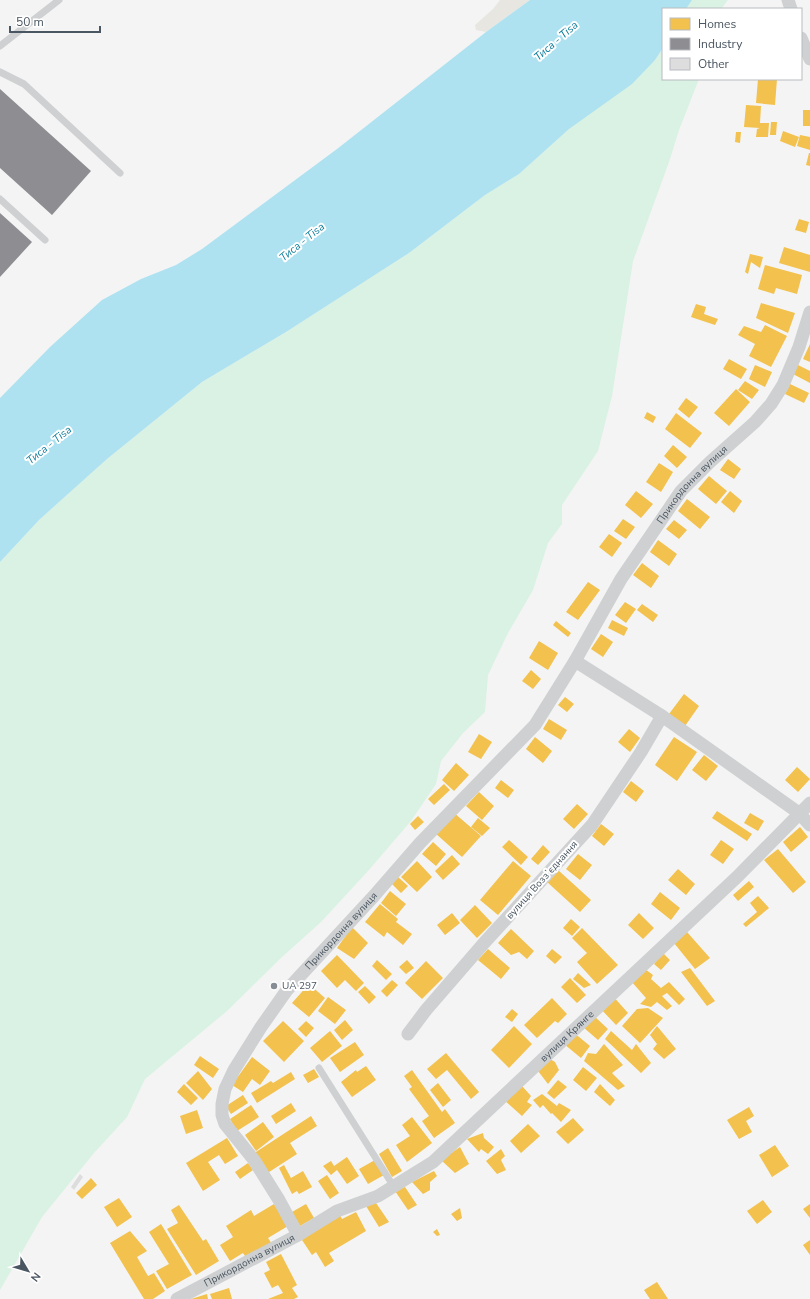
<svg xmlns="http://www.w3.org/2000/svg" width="810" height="1299" font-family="'Nunito Sans',sans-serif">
<rect width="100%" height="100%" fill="#f4f4f4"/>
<path fill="#d9f2e3" d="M692,0H728L721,9H686Z
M663,48V79H699L679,130L669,162L633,261L612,396L598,451L562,505V524L548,543L533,590L508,633L488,675L485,712L463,733L441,761L436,784L411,821L368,871L321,922L282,957L227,1011L145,1079L127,1117L94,1153L42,1217L0,1290V562L39,520L107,459L202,382L286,332L409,253L485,195L519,174L569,129L655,60Z"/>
<path fill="#e7e6e1" d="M500,0H530L486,32L476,30L475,25L493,9Z"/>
<path fill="#aee2f0" d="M530,0H692L686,9H663V48L655,60L632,84L569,129L519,174L485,195L409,253L286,332L202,382L107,459L39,520L0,562V398L50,347L102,300L141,279L176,265L202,249L337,149L486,32Z"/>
<path fill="#f2c14e" d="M758,79H777L775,105L756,103Z
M746,105L761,106L760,123H769L768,137H756L757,129L760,128L744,127Z
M803,110H810V126H803Z
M771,122H777L776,135H770Z
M783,131L799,137L795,147L780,141Z
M736,132H741L740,143L735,142Z
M800,135L810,137V150L797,146Z
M809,153H810V166L806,165Z
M799,219L809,222L806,233L795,230Z
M784,247L810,255V272L779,263Z
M750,254L763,257L760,268L751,262L748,274L745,272Z
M765,265L802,275L797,294L776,288L774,294L758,289Z
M761,303L795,313L788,333L756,318Z
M696,304L706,307L704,314L718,319L715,325L691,317Z
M765,325L787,336L771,367L749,356L755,344L738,335L744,326L761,332Z
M810,344V362L803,359Z
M729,359L747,369L741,379L723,369Z
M755,365L772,372L765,387L749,379Z
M798,365L810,371V383L793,374Z
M745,381L759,390L752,399L738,390Z
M790,384L809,393L804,403L785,394Z
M736,389L750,402L729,426L714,413Z
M686,398L698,407L689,418L678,409Z
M647,412L656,417L653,423L644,418Z
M676,413L702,433L690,448L665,429Z
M673,445L687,457L677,468L664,456Z
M728,459L741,469L734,479L720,470Z
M659,463L673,472L661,492L646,482Z
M709,476L727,491L716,504L698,489Z
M636,491L653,504L641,518L625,505Z
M730,491L742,501L734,513L721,502Z
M687,499L710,517L700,529L678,511Z
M623,519L635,527L626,539L614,531Z
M674,520L687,530L679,539L666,529Z
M609,534L622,543L612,557L599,547Z
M658,540L677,554L669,566L650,552Z
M642,563L659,576L651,588L633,575Z
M588,582L600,590L578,620L566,612Z
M625,602L636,609L626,623L615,615Z
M642,604L658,615L653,622L637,610Z
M612,620L628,628L624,636L608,628Z
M556,621L571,633L568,637L553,625Z
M601,634L613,642L603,657L591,649Z
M539,641L558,653L548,670L529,658Z
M531,670L541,679L533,689L522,681Z
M684,694L699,706L685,726L669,714Z
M565,697L574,704L567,712L558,705Z
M549,719L567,730L561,740L543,729Z
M629,729L640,738L630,752L618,742Z
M479,734L492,742L481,759L468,752Z
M535,737L552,751L543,763L526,749Z
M674,737L697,752L677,781L655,765Z
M704,755L718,766L706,781L692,770Z
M456,763L469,775L454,791L442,780Z
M797,767L810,779L798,792L785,780Z
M501,780L514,790L508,798L495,788Z
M631,781L644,791L636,802L623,792Z
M444,784L450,790L434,805L428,799Z
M479,792L494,806L482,820L466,806Z
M577,804L588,814L574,829L563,819Z
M717,811L752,834L747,841L712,818Z
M453,812L481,836L462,857L435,833Z
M750,813L764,821L758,831L744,823Z
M418,816L424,822L415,830L410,824Z
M478,818L490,828L482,836L471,827Z
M601,824L614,834L604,846L592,836Z
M800,827L808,837L791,852L783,842Z
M509,840L528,857L521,865L502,847Z
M721,840L734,849L723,864L710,855Z
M433,842L446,854L436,866L422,854Z
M543,845L550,852L538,865L531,859Z
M778,849L806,882L793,893L764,860Z
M578,854L592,865L580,880L566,869Z
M452,855L460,864L443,880L435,871Z
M417,861L432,877L417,892L401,877Z
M513,861L531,876L498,915L480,900Z
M678,869L695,884L686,895L668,880Z
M558,870L591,900L580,912L547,882Z
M398,877L408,886L401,893L392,884Z
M749,881L754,887L738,901L733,895Z
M390,891L406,904L396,916L381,903Z
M660,892L680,908L671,920L651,904Z
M758,896L769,908L746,927L743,924L757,912L750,903Z
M380,904L398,919L396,922L412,934L403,945L387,932L384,937L365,922Z
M475,905L492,923L477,938L460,920Z
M452,913L460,923L445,935L437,925Z
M639,913L654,928L643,939L628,925Z
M571,919L580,927L572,936L563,928Z
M352,927L368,943L354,959L337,948Z
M582,928L618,965L597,984L577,962L587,953L572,938Z
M511,929L534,951L527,959L519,952L511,955L498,943Z
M687,932L710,958L695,969L674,943Z
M488,949L510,968L501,979L478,960Z
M552,949L562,957L555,964L546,956Z
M663,953L670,960L661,970L654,964Z
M337,955L364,983L356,991L345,980L337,988L321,971Z
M377,960L392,974L386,980L372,966Z
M407,960L414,968L406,974L399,967Z
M426,961L443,978L422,999L405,983Z
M690,968L715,1001L707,1006L681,972Z
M645,969L653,975L651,979L661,988L669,982L685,999L679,1005L667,993L662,996L672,1006L667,1010L657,1002L651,1007L640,1004L646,998L631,981Z
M578,973L591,985L584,988L573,979Z
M570,978L586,995L577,1003L561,987Z
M392,980L398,985L387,997L381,991Z
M309,984L325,998L309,1017L292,1003Z
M365,986L376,997L369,1004L358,992Z
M612,995L628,1013L616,1025L599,1007Z
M328,997L346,1010L335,1024L318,1011Z
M552,998L567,1014L558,1023L555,1021L537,1038L524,1025Z
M648,1008L663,1018L640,1043L622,1026L637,1009Z
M512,1009L518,1014L512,1022L505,1017Z
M593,1015L608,1029L598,1040L583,1027Z
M345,1020L353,1030L342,1040L334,1030Z
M283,1021L304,1041L284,1062L263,1041Z
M306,1021L314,1028L306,1037L298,1029Z
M514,1026L532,1044L509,1068L491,1050Z
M657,1026L676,1049L664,1059L653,1049L657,1044L650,1035Z
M330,1031L342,1046L322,1062L310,1048Z
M611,1031L632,1050L636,1044L651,1063L641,1073L605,1039Z
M573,1032L590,1046L581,1058L564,1044Z
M355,1042L364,1055L340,1072L330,1058Z
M604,1044L623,1065L612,1073L625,1086L618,1090L584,1061L588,1053L596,1054Z
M446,1053L479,1092L471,1099L447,1070L436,1079L427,1069Z
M200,1056L219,1069L213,1078L194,1065Z
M252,1057L270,1071L260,1085L252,1079L243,1092L232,1085Z
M550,1059L555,1062L559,1070L548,1084L538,1071Z
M366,1066L376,1080L352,1097L341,1082L356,1070L357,1072Z
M583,1067L597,1078L586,1091L573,1080Z
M314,1069L319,1077L308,1083L303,1075Z
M412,1070L442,1112L445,1109L455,1123L434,1138L422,1121L429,1116L409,1089L412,1087L404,1076Z
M198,1071L212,1089L203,1100L186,1083Z
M291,1072L295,1079L257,1103L251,1093L271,1081L273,1083Z
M558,1080L567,1087L554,1099L547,1093Z
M438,1083L451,1100L443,1107L430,1090Z
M184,1084L198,1098L191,1105L177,1092Z
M600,1084L615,1100L610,1106L594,1092Z
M522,1086L531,1096L527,1102L532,1105L522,1116L504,1100Z
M542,1094L557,1106L559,1103L571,1110L561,1122L552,1113L551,1114L543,1105L540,1108L533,1100Z
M243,1095L248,1103L231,1114L226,1106Z
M291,1103L296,1111L276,1124L271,1116Z
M251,1105L259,1117L237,1131L230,1119Z
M749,1107L754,1116L746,1121L752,1132L739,1139L727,1120Z
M197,1110L203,1128L186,1134L180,1116Z
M311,1116L317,1126L290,1143L297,1154L266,1174L253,1154Z
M412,1117L432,1143L407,1162L396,1145L410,1136L402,1125Z
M573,1118L584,1130L568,1144L556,1132Z
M263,1122L274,1137L256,1151L245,1135Z
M528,1124L540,1136L521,1153L510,1141Z
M483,1133L484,1138L494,1147L488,1154L481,1149L479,1152L467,1139Z
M227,1138L238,1156L225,1164L219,1155L208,1162L220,1180L203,1191L186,1163Z
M775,1145L789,1166L772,1177L759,1155Z
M460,1147L469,1164L455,1173L441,1160Z
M388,1148L402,1171L392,1177L379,1154Z
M501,1149L505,1156L501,1160L506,1170L497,1174L486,1161Z
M347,1157L359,1176L347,1184L337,1170L331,1175L323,1166L331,1161L334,1166Z
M375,1160L384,1175L368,1184L359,1169Z
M248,1163L253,1170L240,1179L235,1172Z
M284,1165L291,1178L303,1171L312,1187L299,1194L297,1191L292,1194L279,1168Z
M434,1171L437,1176L430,1182V1190L423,1194L412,1182Z
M327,1175L339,1193L330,1199L318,1181Z
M91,1178L97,1185L82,1199L76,1193Z
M405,1187L417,1205L408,1210L395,1191Z
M119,1198L132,1217L117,1227L104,1207Z
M374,1200L389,1222L379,1227L366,1206Z
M763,1200L772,1212L757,1224L747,1211Z
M274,1204L288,1226L268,1238L272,1244L247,1259L243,1253L230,1261L220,1245L233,1237L226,1226L251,1210L254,1216Z
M306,1204L314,1218L300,1226L292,1212Z
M810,1204V1218L803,1209Z
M179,1205L203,1241L206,1239L219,1261L196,1275L167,1229L178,1223L171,1210Z
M460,1208L462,1218L457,1221L451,1214Z
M356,1212L366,1231L329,1253L334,1261L325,1267L316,1252L312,1255L302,1240L339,1213L342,1219Z
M161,1224L192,1275L167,1289L156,1271L169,1264L149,1232Z
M437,1229L440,1235L437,1236L433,1232Z
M130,1231L147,1251L137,1257L148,1276L154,1273L165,1291L153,1299H144L110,1243Z
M810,1240V1255L803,1245Z
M281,1254L297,1285L292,1288L298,1297L294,1299H268L283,1293L278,1285L272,1288L264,1273L270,1270L266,1262Z
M657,1282L668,1299H650L644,1290Z
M229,1288L232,1299H212L210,1294Z
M207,1294L208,1299H191Z"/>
<path fill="#8d8d92" d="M0,89L91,171L52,215L0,168Z
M0,213L32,242L0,277Z"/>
<path fill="#ddddde" d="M80,1174L83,1177L74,1190L71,1187Z"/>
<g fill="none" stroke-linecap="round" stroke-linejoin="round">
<path stroke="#ced0d2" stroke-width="7" d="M0,46L59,0
M0,72L24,84L120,173
M0,199L45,240
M319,1068L394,1187"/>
<g stroke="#ced0d2" stroke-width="13">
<path d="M788,0L791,9"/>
<path d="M801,38L810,59"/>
<path d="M575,661L662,716L799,813L810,825"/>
<path d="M408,1034L426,1010L484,943L592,825L641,752L662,716"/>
<path id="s1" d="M298,1235L337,1211L378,1196L433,1162L737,877L810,803"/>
<path id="s2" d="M177,1299L298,1235L279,1200L254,1160L225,1124L222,1115V1104L225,1089L234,1070L261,1027L287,990L373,897L420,843L535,725L575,661L621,579L681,491L710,462L755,422L771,404L783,385L799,347L810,312"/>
</g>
</g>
<circle fill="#868d94" stroke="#fff" stroke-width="1.5" cx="274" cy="986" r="4"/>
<g text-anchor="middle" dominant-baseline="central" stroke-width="4" stroke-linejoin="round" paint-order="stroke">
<g font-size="10" fill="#4a5661" stroke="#fff">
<text stroke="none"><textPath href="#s2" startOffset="1074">Прикордонна вулиця</textPath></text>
<text transform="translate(542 880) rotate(-48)">вулиця Воззʼєднання</text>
<text stroke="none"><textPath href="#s2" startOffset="503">Прикордонна вулиця</textPath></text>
<text stroke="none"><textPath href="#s1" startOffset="338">вулиця Крянге</textPath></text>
<text stroke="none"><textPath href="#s2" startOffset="82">Прикордонна вулиця</textPath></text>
</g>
<g font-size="10" fill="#4a5661" stroke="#fff" text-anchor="start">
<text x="282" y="986">UA 297</text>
</g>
<g font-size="11" font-style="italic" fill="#0c7c9b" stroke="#fff">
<text transform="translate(556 41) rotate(-41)">Тиса - Tisa</text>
<text transform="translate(302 242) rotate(-39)">Тиса - Tisa</text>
<text transform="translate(49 445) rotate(-39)">Тиса - Tisa</text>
</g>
</g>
<rect x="662" y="8" width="140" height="72" fill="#ffffff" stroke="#b7bbc0"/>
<rect x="670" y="18" width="20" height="12" fill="#f2c14e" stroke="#b7bbc0"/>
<text x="698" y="28" font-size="12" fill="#4a5661">Homes</text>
<rect x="670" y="38" width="20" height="12" fill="#8d8d92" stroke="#b7bbc0"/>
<text x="698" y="48" font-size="12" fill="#4a5661">Industry</text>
<rect x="670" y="58" width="20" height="12" fill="#ddddde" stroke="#b7bbc0"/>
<text x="698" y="68" font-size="12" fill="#4a5661">Other</text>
<g transform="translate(28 1271) rotate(128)" stroke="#ffffff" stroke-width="3" paint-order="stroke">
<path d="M0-3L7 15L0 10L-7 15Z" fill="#4a5661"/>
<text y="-6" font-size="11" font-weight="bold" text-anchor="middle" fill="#4a5661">N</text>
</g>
<path d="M10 26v6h90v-6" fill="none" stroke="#4a5661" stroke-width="2"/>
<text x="16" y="26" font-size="12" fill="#4a5661" stroke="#ffffff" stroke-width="3" paint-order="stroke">50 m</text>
</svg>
